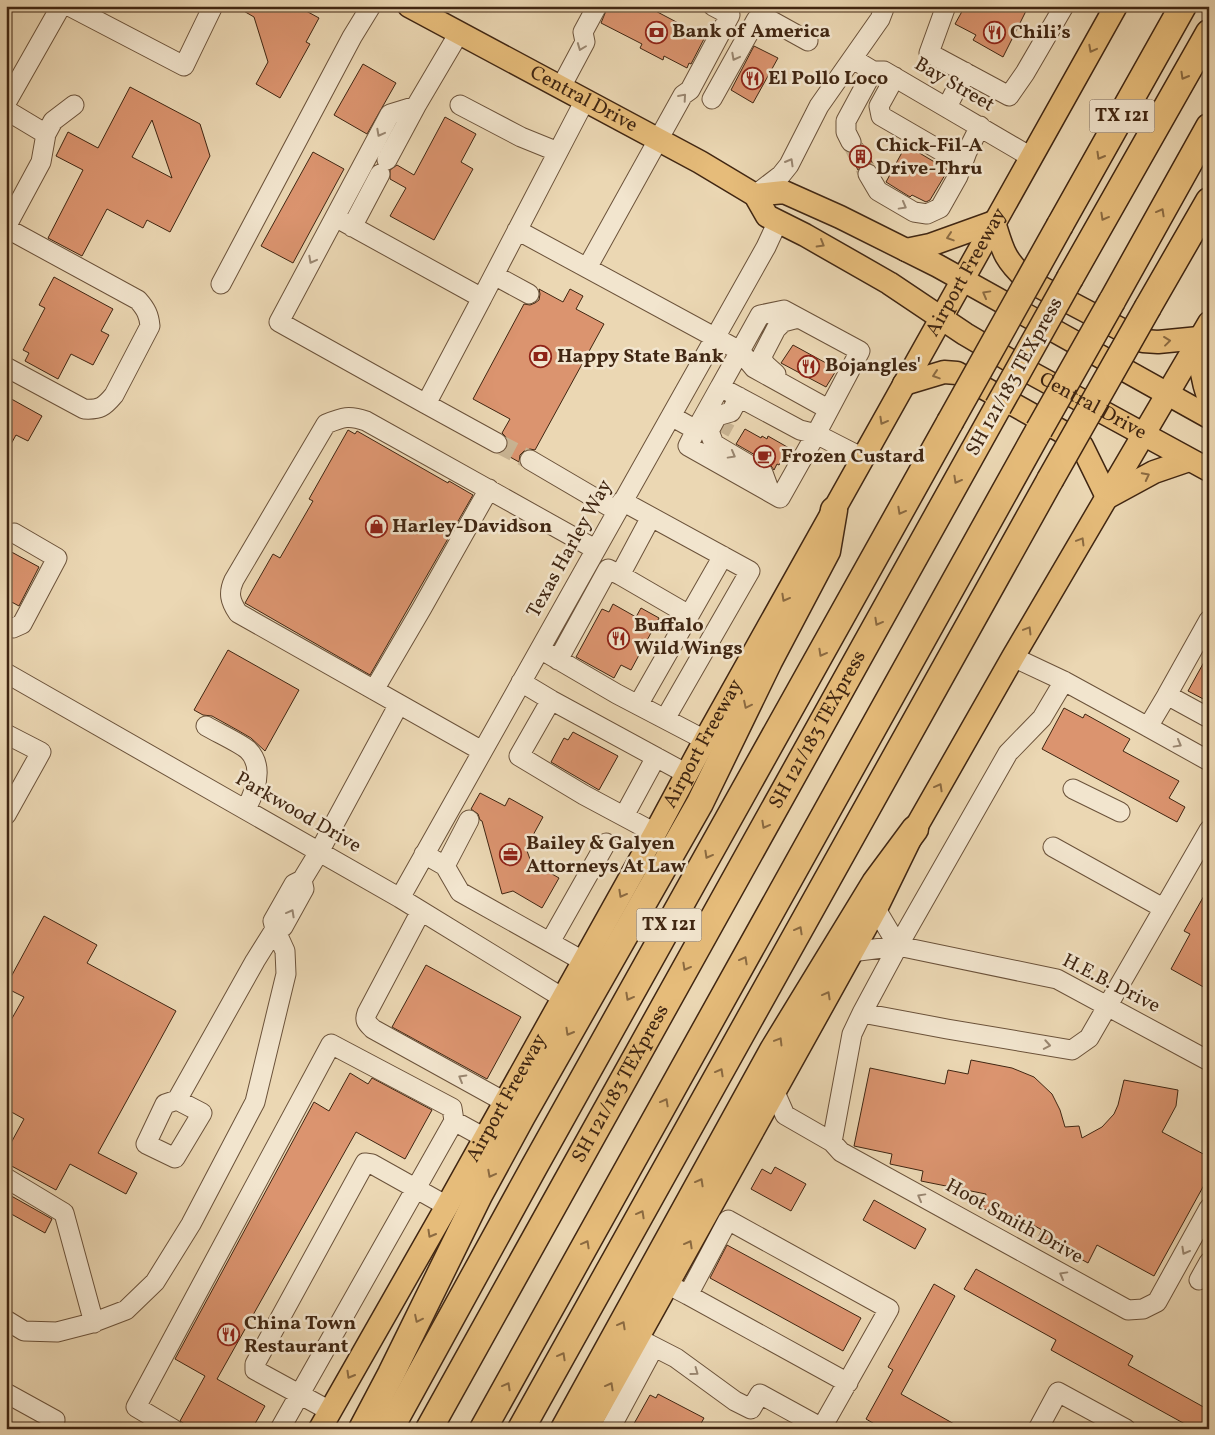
<svg xmlns="http://www.w3.org/2000/svg" width="1215" height="1435" font-family="Vollkorn,serif">
<rect width="100%" height="100%" fill="#ebd7b3"/>
<filter id="stains"><feTurbulence type="fractalNoise" baseFrequency=".004" numOctaves="4"/><feColorMatrix values="0 0 0 0 .2 0 0 0 0 .09 0 0 0 0 .02 0 0 0 .5 -.17"/></filter>
<radialGradient id="worn" r=".72"><stop offset=".6" stop-color="#630" stop-opacity="0"/><stop offset="1" stop-color="#630" stop-opacity=".3"/></radialGradient>
<path fill="#db946f" stroke="#402612" fill-rule="evenodd" d="M235,6H297L319,18L306,42L310,44L280,98L256,84L268,62L254,17Z
M608,6H646L705,37L691,64L689,63L687,68L664,56L663,60L640,48L642,44L601,23Z
M965,6H1018L1026,11L1003,57L973,40L976,35L955,24Z
M754,46L778,58L753,103L731,90Z
M363,64L396,83L367,134L334,115Z
M130,87L200,124L210,156L170,232L147,220L143,228L107,209L82,256L48,238L83,170L56,156L68,132L98,148ZM152,120L172,178L132,157Z
M445,117L476,134L461,162L473,169L434,240L390,216L406,188L390,179V170L397,165L414,175Z
M862,143L873,164L868,163L863,164L858,170L849,153L856,152L861,148Z
M906,145L948,170L930,200L926,202L912,195L910,197L886,182Z
M313,152L344,169L293,263L261,246Z
M54,277L113,309L101,331L109,335L93,365L71,354L58,379L25,361L29,353L23,350L45,308L39,305Z
M539,289L563,302L570,289L583,296L576,309L604,324L535,450L530,449L524,451L520,455L519,462L503,453L507,449L508,443L507,438L502,433L510,419L473,399L524,304L530,305L535,303L539,300L540,294Z
M793,345L837,369L826,387L781,363Z
M6,396L42,416L28,441L16,435L6,453Z
M745,429L761,438L762,436L767,439L768,436L789,448L779,465L777,464L774,470L769,463L736,444Z
M348,430L355,434L357,431L448,483L449,481L473,495L370,675L245,603L273,554L280,558L313,501L309,499Z
M6,549L39,567L19,606L6,599Z
M613,604L636,617L641,608L659,618L631,670L621,665L614,678L576,657L602,609L609,612Z
M228,650L299,690L265,751L251,738L239,731L212,716L203,715L194,710Z
M1209,653V702L1188,691Z
M1064,708L1083,718L1085,714L1130,739L1123,751L1179,781L1169,798L1185,807L1177,822L1042,749Z
M573,732L618,756L599,790L551,762L564,738L568,740Z
M480,793L505,806L509,798L543,817L526,848L531,862L559,878L542,908L513,891L502,894L482,821L480,820L478,814L471,809Z
M1209,887V990L1171,969L1190,934L1184,931Z
M44,916L97,945L87,963L176,1011L98,1153L137,1173L126,1194L70,1164L56,1190L6,1163V1152L24,1119L6,1109V1029L24,997L6,988V986Z
M426,965L521,1017L487,1079L392,1027Z
M971,1060L1012,1068L1034,1077L1052,1094L1060,1110L1065,1127L1079,1126L1082,1138L1102,1127L1114,1114L1118,1105L1124,1080L1178,1090L1176,1106L1162,1132L1209,1157V1176L1154,1276L1097,1245L1088,1263L1039,1236L1042,1230L1019,1217L983,1209L986,1194L921,1181L923,1171L890,1164L892,1154L854,1146L870,1068L945,1084L948,1070L968,1074Z
M350,1073L368,1084L372,1078L432,1110L405,1159L356,1132L217,1379L265,1406L252,1429H192L180,1421L205,1376L175,1359L314,1102L329,1111Z
M775,1167L806,1184L791,1211L751,1189L762,1169L771,1174Z
M6,1193L52,1219L45,1233L6,1211Z
M874,1200L926,1229L915,1249L863,1220Z
M727,1245L861,1318L843,1351L710,1278Z
M976,1269L1133,1356L1128,1365L1209,1410V1429H1194L1051,1350L1056,1340L964,1289Z
M934,1284L955,1296L901,1394L963,1429H883L866,1419L893,1370L888,1367Z
M658,1394L704,1418L698,1429H631L650,1395L656,1398Z"/>
<g fill="none" stroke-linecap="round" stroke-linejoin="round">
<path stroke="#c9b493" stroke-width="19" stroke-dasharray="19 9" stroke-linecap="butt" d="M851,142L868,174
M720,432L726,421
M497,443L530,460"/>
<defs>
<path id="minor" d="M69,6L184,66L213,6
M946,6L929,53L1009,96L1025,73L1064,6
M853,59L873,71H884L1031,157
M895,77L879,106L881,116L962,163
M561,87L585,42L583,32L597,6
M712,99L756,20L761,17L770,20L808,41
M6,103L61,6
M460,105L521,137L558,152
M416,106L390,114L279,322L426,404L482,298
M947,107L965,72
M6,110L46,134
M851,142L846,132V121L873,71
M387,160L416,106L459,33
M868,174L878,191L914,212L927,214L940,208L958,176L967,152L980,126
M755,195L781,175L789,165L819,106L880,19L885,6
M335,217L482,298L585,100
M6,227L41,162L46,134L53,121L74,105
M352,227L380,174
M6,228L138,300C146,309 149,315 150,326L114,395C104,407 100,410 84,409L6,367
M517,230L740,351L754,368L828,409
M587,268L683,95L690,90L730,15L713,6
M494,275L529,294
M221,284L352,37L371,6
M776,374L766,365L761,358L776,329L783,322L798,318
M720,387L760,315L784,310L860,351L816,434L863,458
M739,397L731,412L717,416L709,431L714,444L763,473L770,492
M426,404L497,443
M671,416L696,430L688,446L780,498L816,434L800,430L720,387L696,430
M530,460L617,511
M622,501L750,571L665,719
M620,575L689,615
M13,628L22,624L57,558L14,533
M540,649L617,694L705,740
M1013,657L1064,681L1148,727
M558,660L608,569L620,575L651,517
M6,673L400,898L563,998
M521,682L551,700
M374,690L422,608L489,489
M1167,695L1209,620
M638,705L723,556
M1209,718L1167,695L1148,727L1209,761
M206,726C216,732 240,743 248,750C265,767 255,792 246,809
M6,734L41,752L6,815
M482,751L238,613C230,601 228,593 234,580L326,424C343,417 349,415 366,421L595,549
M1073,789L1120,812
M624,816L656,757
M655,833L584,795L519,756L551,700L687,774
M1053,847L1163,908
M424,854L445,866L460,892L583,961
M445,866L469,820
M302,880L304,889L283,927L275,929L273,921L294,884L302,880L319,852L399,704
M400,898L766,247L778,221
M876,909L898,946
M421,911L367,1013C364,1021 367,1023 373,1029L505,1102
M550,942L606,843
M851,952L898,946L1057,979L1209,1061
M862,1013L947,1029L1072,1050L1089,1038L1209,830
M774,1090L785,1115L832,1142L841,1152L1128,1310L1143,1309L1157,1302L1209,1208
M177,1100L202,1113L175,1158L146,1144L165,1104L177,1100L255,961L275,929
M832,1142L852,1034L862,1013L898,946L1008,753L1042,718L1064,681
M6,1178L64,1213L94,1323
M1199,1280L1209,1262
M667,1284L688,1295L728,1220L889,1309L821,1429
M688,1295L848,1383
M6,1320L24,1331L57,1332L92,1323L126,1310L155,1282L191,1224L255,1102L286,974L285,951L275,929
M637,1338L676,1358L735,1401L751,1409L760,1394L822,1428
M6,1393L55,1420L54,1429
M330,1411L255,1370V1364L365,1163L372,1164L447,1206
M173,1429L136,1407L331,1044L452,1108L454,1121L485,1138
M280,1429L454,1121
M610,1429L654,1347
M1038,1429L1058,1392L1126,1429"/>
<g id="major">
<path id="s1" d="M409,6L700,162L755,195L767,216L805,235L889,283L965,334L1033,374L1209,470"/>
<path d="M755,195L784,192L840,217L938,266L1209,417"/>
<path d="M994,222C1003,251 1004,259 1027,280L1143,341L1158,342L1199,338C1198,360 1202,379 1209,400"/>
<path d="M906,250L930,245L994,222"/>
<path d="M904,384L944,372L957,373L1061,431L1082,446L1107,497"/>
<path d="M1108,497L1154,472L1189,460"/>
<path id="s2" d="M320,1429L447,1206L655,833L705,740L1116,6"/>
<path d="M587,1429L876,909L915,829L1013,657L1209,323"/>
</g>
<g id="highway">
<path d="M1060,225L1183,6"/>
<path d="M1070,278L1209,33"/>
<path d="M1112,301L1209,127"/>
<path d="M1148,307L1209,201"/>
<path d="M362,1429L391,1374L479,1195L522,1116L700,803L769,661L827,551L834,510"/>
<path d="M390,1429L534,1167L950,422"/>
<path id="s3" d="M429,1429L998,407"/>
<path d="M483,1429L1039,430"/>
<path d="M521,1429L1050,480"/>
<path d="M564,1429L773,1050L875,883L915,829"/>
</g>
</defs>
<use href="#minor" stroke="#6b523a" stroke-width="21"/>
<use href="#major" stroke="#402612" stroke-width="25"/>
<use href="#highway" stroke="#402612" stroke-width="29"/>
<use href="#minor" stroke="#f2e5ce" stroke-width="19"/>
<use href="#major" stroke="#e6bc7a" stroke-width="22"/>
<use href="#highway" stroke="#e6bc7a" stroke-width="26"/>
<defs>
<path id="highway-bridge" d="M998,407L1070,278
M950,422L1060,225
M1039,430L1112,301
M1050,480L1148,307"/>
</defs>
<use href="#highway-bridge" stroke="#402612" stroke-width="29" stroke-linecap="butt"/>
<use href="#highway-bridge" stroke="#e6bc7a" stroke-width="26"/>
</g>
<defs><path id="oneway-chevron" d="M-2-3.5L2.5 0L-2 3.5" fill="none" stroke-width="1.6" stroke-linecap="round" stroke-linejoin="round" transform="scale(1.25)"/></defs>
<g stroke="#998670">
<use href="#oneway-chevron" transform="translate(581 47) rotate(111)"/>
<use href="#oneway-chevron" transform="translate(735 57) rotate(118)"/>
<use href="#oneway-chevron" transform="translate(683 97) rotate(-49)"/>
<use href="#oneway-chevron" transform="translate(380 133) rotate(118)"/>
<use href="#oneway-chevron" transform="translate(790 162) rotate(-60)"/>
<use href="#oneway-chevron" transform="translate(903 206) rotate(29)"/>
<use href="#oneway-chevron" transform="translate(312 260) rotate(118)"/>
<use href="#oneway-chevron" transform="translate(732 455) rotate(29)"/>
<use href="#oneway-chevron" transform="translate(1178 744) rotate(29)"/>
<use href="#oneway-chevron" transform="translate(291 913) rotate(-61)"/>
<use href="#oneway-chevron" transform="translate(1047 1045) rotate(10)"/>
<use href="#oneway-chevron" transform="translate(462 1078) rotate(-150)"/>
<use href="#oneway-chevron" transform="translate(921 1197) rotate(-151)"/>
<use href="#oneway-chevron" transform="translate(1185 1251) rotate(119)"/>
<use href="#oneway-chevron" transform="translate(1063 1275) rotate(-151)"/>
<use href="#oneway-chevron" transform="translate(695 1372) rotate(36)"/>
</g>
<g stroke="#8b6a41">
<use href="#oneway-chevron" transform="translate(1092 49) rotate(118)"/>
<use href="#oneway-chevron" transform="translate(1184 76) rotate(120)"/>
<use href="#oneway-chevron" transform="translate(1100 156) rotate(120)"/>
<use href="#oneway-chevron" transform="translate(1161 212) rotate(-61)"/>
<use href="#oneway-chevron" transform="translate(1104 217) rotate(119)"/>
<use href="#oneway-chevron" transform="translate(950 237) rotate(162)"/>
<use href="#oneway-chevron" transform="translate(821 244) rotate(30)"/>
<use href="#oneway-chevron" transform="translate(986 294) rotate(-151)"/>
<use href="#oneway-chevron" transform="translate(1167 341) rotate(-7)"/>
<use href="#oneway-chevron" transform="translate(936 375) rotate(162)"/>
<use href="#oneway-chevron" transform="translate(883 421) rotate(119)"/>
<use href="#oneway-chevron" transform="translate(1146 476) rotate(-27)"/>
<use href="#oneway-chevron" transform="translate(957 480) rotate(119)"/>
<use href="#oneway-chevron" transform="translate(901 511) rotate(119)"/>
<use href="#oneway-chevron" transform="translate(1081 541) rotate(-59)"/>
<use href="#oneway-chevron" transform="translate(785 598) rotate(119)"/>
<use href="#oneway-chevron" transform="translate(878 622) rotate(119)"/>
<use href="#oneway-chevron" transform="translate(1028 630) rotate(-59)"/>
<use href="#oneway-chevron" transform="translate(822 653) rotate(119)"/>
<use href="#oneway-chevron" transform="translate(747 705) rotate(116)"/>
<use href="#oneway-chevron" transform="translate(939 787) rotate(-61)"/>
<use href="#oneway-chevron" transform="translate(765 825) rotate(119)"/>
<use href="#oneway-chevron" transform="translate(708 855) rotate(119)"/>
<use href="#oneway-chevron" transform="translate(622 894) rotate(119)"/>
<use href="#oneway-chevron" transform="translate(799 930) rotate(-61)"/>
<use href="#oneway-chevron" transform="translate(744 960) rotate(-61)"/>
<use href="#oneway-chevron" transform="translate(686 967) rotate(119)"/>
<use href="#oneway-chevron" transform="translate(827 995) rotate(-61)"/>
<use href="#oneway-chevron" transform="translate(629 997) rotate(119)"/>
<use href="#oneway-chevron" transform="translate(569 1032) rotate(120)"/>
<use href="#oneway-chevron" transform="translate(779 1041) rotate(-59)"/>
<use href="#oneway-chevron" transform="translate(720 1072) rotate(-61)"/>
<use href="#oneway-chevron" transform="translate(665 1102) rotate(-61)"/>
<use href="#oneway-chevron" transform="translate(491 1174) rotate(118)"/>
<use href="#oneway-chevron" transform="translate(700 1182) rotate(-61)"/>
<use href="#oneway-chevron" transform="translate(641 1214) rotate(-61)"/>
<use href="#oneway-chevron" transform="translate(431 1234) rotate(120)"/>
<use href="#oneway-chevron" transform="translate(586 1244) rotate(-61)"/>
<use href="#oneway-chevron" transform="translate(689 1244) rotate(-61)"/>
<use href="#oneway-chevron" transform="translate(418 1319) rotate(116)"/>
<use href="#oneway-chevron" transform="translate(622 1325) rotate(-61)"/>
<use href="#oneway-chevron" transform="translate(562 1356) rotate(-61)"/>
<use href="#oneway-chevron" transform="translate(350 1375) rotate(120)"/>
<use href="#oneway-chevron" transform="translate(507 1386) rotate(-61)"/>
<use href="#oneway-chevron" transform="translate(610 1386) rotate(-61)"/>
</g>
<defs>
<symbol id="bank-ring" viewBox="-11 -11 22 22"><circle r="9.5" fill="#f2e5ce" stroke="#8f2418" stroke-width="1.5"/><path d="M-6-4H6V4H-6ZM0-2.3a2.3 2.3 0 1 0 0 4.6a2.3 2.3 0 1 0 0-4.6Z" fill="#8f2418"/></symbol>
<symbol id="restaurant-ring" viewBox="-11 -11 22 22"><circle r="9.5" fill="#f2e5ce" stroke="#8f2418" stroke-width="1.5"/><path d="M-5-6h1v4h1v-4h1v4h1v-4h1v5L-1.5 .5V6h-2V.5L-5-1ZM5-6V6H3V1.5H1.5Q1.5-4 5-6Z" fill="#8f2418"/></symbol>
<symbol id="building-ring" viewBox="-11 -11 22 22"><circle r="9.5" fill="#f2e5ce" stroke="#8f2418" stroke-width="1.5"/><path d="M-4-6H4V6H1V3H-1V6H-4ZM-2.5-4.3h1.7v1.8h-1.7ZM.8-4.3h1.7v1.8H.8ZM-2.5-1h1.7V.8h-1.7ZM.8-1h1.7V.8H.8Z" fill="#8f2418"/></symbol>
<symbol id="cafe-ring" viewBox="-11 -11 22 22"><circle r="9.5" fill="#f2e5ce" stroke="#8f2418" stroke-width="1.5"/><path d="M-5.5-4.5H6V0H3Q3 3.5 0 3.5H-2.5Q-5.5 3.5-5.5 0ZM3-3.2v2h1.7v-2ZM-6 4.5H4V6H-6Z" fill="#8f2418"/></symbol>
<symbol id="shop-ring" viewBox="-11 -11 22 22"><circle r="9.5" fill="#f2e5ce" stroke="#8f2418" stroke-width="1.5"/><path d="M-5-2.5h2.3a2.7 3.5 0 0 1 5.4 0H5L5.5 6h-11ZM-1.5-2.5h3a1.5 2.3 0 0 0-3 0Z" fill="#8f2418"/></symbol>
<symbol id="office-ring" viewBox="-11 -11 22 22"><circle r="9.5" fill="#f2e5ce" stroke="#8f2418" stroke-width="1.5"/><path d="M-6-3h4V-5.5h4V-3h4V5H-6ZM-1-4.5V-3h2v-1.5ZM-6 0V1H6V0Z" fill="#8f2418"/></symbol>
</defs>
<g fill-rule="evenodd">
<use href="#bank-ring" x="644" y="20" width="25" height="25"/>
<use href="#restaurant-ring" x="982" y="20" width="25" height="25"/>
<use href="#restaurant-ring" x="740" y="66" width="25" height="25"/>
<use href="#building-ring" x="848" y="144" width="25" height="25"/>
<use href="#bank-ring" x="528" y="344" width="25" height="25"/>
<use href="#restaurant-ring" x="796" y="354" width="25" height="25"/>
<use href="#cafe-ring" x="752" y="444" width="25" height="25"/>
<use href="#shop-ring" x="364" y="514" width="25" height="25"/>
<use href="#restaurant-ring" x="606" y="626" width="25" height="25"/>
<use href="#office-ring" x="498" y="842" width="25" height="25"/>
<use href="#restaurant-ring" x="216" y="1322" width="25" height="25"/>
</g>
<g text-anchor="middle" dominant-baseline="central" stroke-width="5" stroke-linejoin="round" paint-order="stroke">
<g fill="#f2e5ce" stroke="#755f4a" stroke-width="1">
<rect x="1089.5" y="99.5" width="65" height="33" rx="4"/>
<rect x="636.5" y="908.5" width="65" height="33" rx="4"/>
</g>
<g font-size="19" font-weight="bold" fill="#402612">
<text x="1122" y="116">TX 121</text>
<text x="669" y="925">TX 121</text>
</g>
<g font-size="20" font-weight="bold" fill="#402612" stroke="#f2e5ce" text-anchor="start">
<text x="672" y="32">Bank of America</text>
<text x="1010" y="33">Chili’s</text>
<text x="768" y="79">El Pollo Loco</text>
<text x="876" y="146">Chick-Fil-A<tspan x="876" dy="23">Drive-Thru</tspan></text>
<text x="557" y="357">Happy State Bank</text>
<text x="825" y="366">Bojangles'</text>
<text x="781" y="457">Frozen Custard</text>
<text x="392" y="527">Harley-Davidson</text>
<text x="634" y="626">Buffalo<tspan x="634" dy="23">Wild Wings</tspan></text>
<text x="526" y="844">Bailey &amp; Galyen<tspan x="526" dy="23">Attorneys At Law</tspan></text>
<text x="244" y="1324">China Town<tspan x="244" dy="23">Restaurant</tspan></text>
</g>
<g font-size="20" fill="#402612" stroke="#f2e5ce">
<text transform="translate(954 85) rotate(30)">Bay Street</text>
<text stroke="none"><textPath href="#s1" startOffset="198">Central Drive</textPath></text>
<text stroke="none"><textPath href="#s2" startOffset="1325">Airport Freeway</textPath></text>
<text transform="translate(1015 377) rotate(-61)">SH 121/183 TEXpress</text>
<text stroke="none"><textPath href="#s1" startOffset="796">Central Drive</textPath></text>
<text transform="translate(570 549) rotate(-61)">Texas Harley Way</text>
<text stroke="none"><textPath href="#s3" startOffset="800">SH 121/183 TEXpress</textPath></text>
<text stroke="none"><textPath href="#s2" startOffset="785">Airport Freeway</textPath></text>
<text transform="translate(298 813) rotate(30)">Parkwood Drive</text>
<text transform="translate(1111 984) rotate(27)">H.E.B. Drive</text>
<text stroke="none"><textPath href="#s3" startOffset="395">SH 121/183 TEXpress</textPath></text>
<text stroke="none"><textPath href="#s2" startOffset="380">Airport Freeway</textPath></text>
<text transform="translate(1014 1222) rotate(29)">Hoot Smith Drive</text>
</g>
</g>
<rect width="1215" height="1435" fill="none" stroke="#ebd7b3" stroke-width="25"/>
<rect x="8" y="8" width="1200" height="1420" fill="none" stroke="#402612" stroke-width="2.5"/>
<rect x="12" y="12" width="1190" height="1410" fill="none" stroke="#402612"/>
<rect width="100%" height="100%" filter="url(#stains)"/>
<rect width="100%" height="100%" fill="url(#worn)"/>
</svg>
